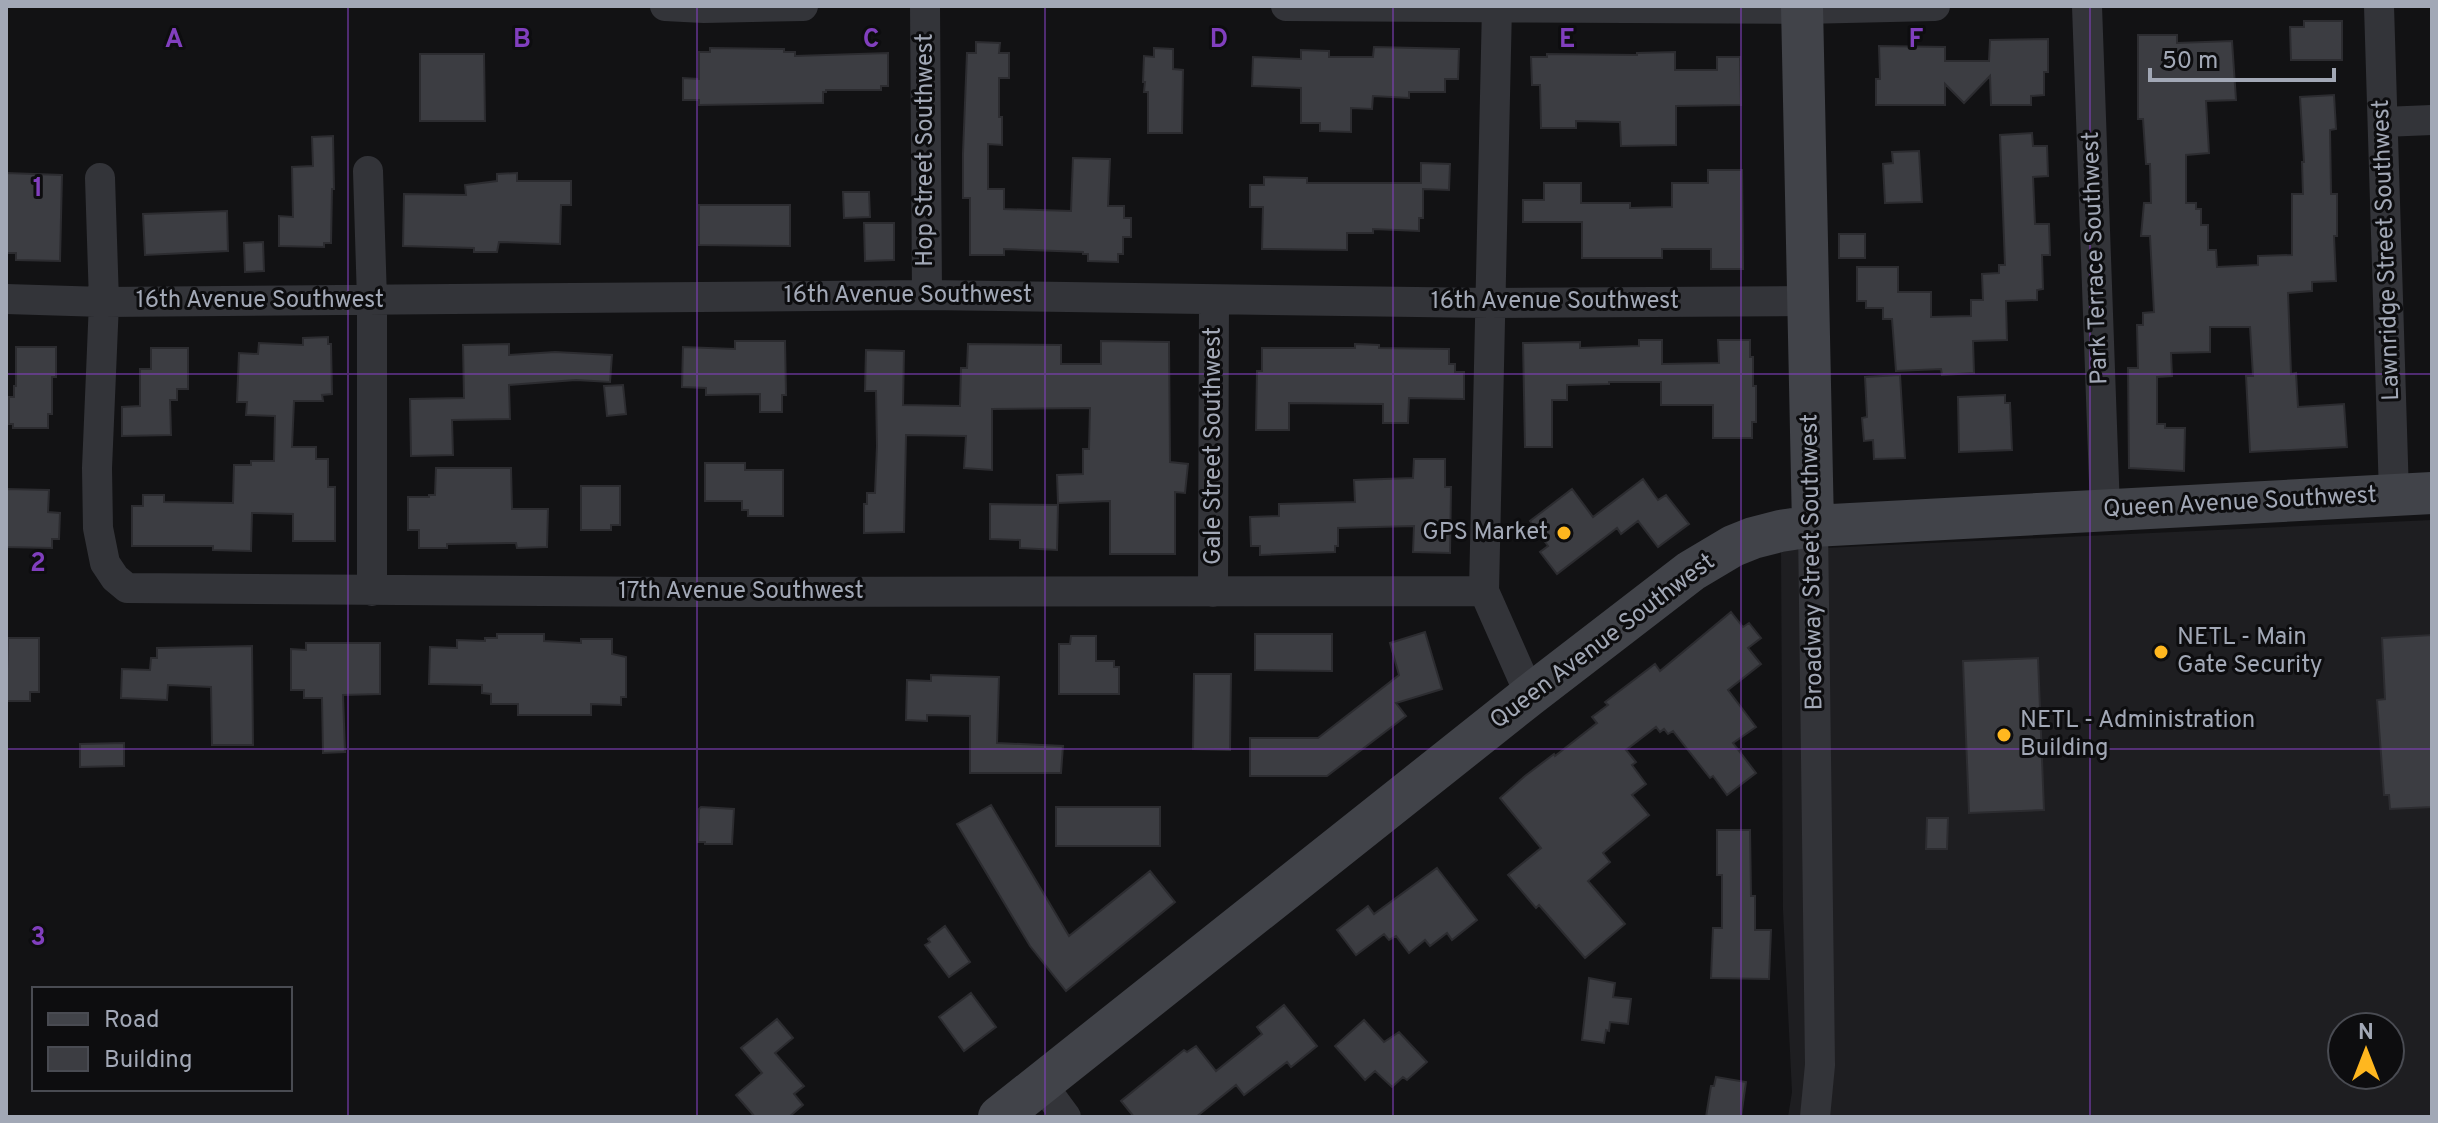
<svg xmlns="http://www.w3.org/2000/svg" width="2438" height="1123" font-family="Overpass,sans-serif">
<rect width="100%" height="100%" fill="#121214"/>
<path fill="#1e1e21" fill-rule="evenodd" d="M2432,520V1117H1788L1792,1092L1783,910L1781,550ZM2342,1027H2390V1075H2342Z"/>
<path fill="#3c3d42" stroke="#2c2c30" stroke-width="2" d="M2304,21H2342V60H2291L2290,27H2304Z
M2138,35H2177V43L2232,41L2236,100L2206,101L2209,153L2186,155V203H2196V209H2201V225H2208V250H2216L2217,267L2258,265V256L2292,255V194H2303L2302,162H2304L2300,97L2334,95L2336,129L2330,130L2331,194H2337V236H2334L2336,281L2312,282V291L2288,293L2291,374L2296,373L2298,407L2344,404L2347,447L2250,452L2246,376H2253L2250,327H2210V352L2171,353L2172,376L2157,377V424H2165V428H2185L2184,471L2129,468L2128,368H2138L2137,325H2143V313L2154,312L2150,236H2141L2144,203H2151L2150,164H2146L2143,119H2138Z
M2048,39V72H2044V95L2031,96V105H1991L1990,76L1964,103L1945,84V105H1876V79H1880L1879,46L1945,47V61H1989L1990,40Z
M976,42L1000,43L999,53H1009V78H999V117H1002V145L988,144V189H1004V209L1071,211L1073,158L1110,159L1108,206H1124V218H1131V237H1123V254H1118V262L1088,261V254H1083V252L1004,249V255H970V198H963V153L967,53H976Z
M1374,47L1459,49L1458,79H1445V92H1409V98L1373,96L1372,109L1351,108V132L1320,131V123H1301V88L1252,86L1253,57L1301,59V50L1329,51V57H1373Z
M710,48L784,49V52H795V56L888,53V86H881V90H826V92H823V103L699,105V100H683V78L699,79V52H710Z
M1154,48L1173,49V69L1183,70L1182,133H1148V92H1144L1145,82H1143L1144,56L1154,57Z
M1675,52V70H1717V57H1740L1741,105L1676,106V145L1621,146L1620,122L1576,121V128H1541L1540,85H1532L1531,57H1547V54L1637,55V53Z
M420,54H484L485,121H420Z
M2032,133L2033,146H2047L2048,176L2033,177L2035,224H2049L2050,255H2042L2043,289L2037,290V300L2006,301L2007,340L1973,341L1974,373L1942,375L1941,369L1896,371L1892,319H1883V308H1866V301H1857V267H1898V292H1931V317L1971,316V300H1983L1982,274L1999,273V265H2005L2000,135Z
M333,136L334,189H332L331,243H324V247L279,246V216L293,217L292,167L313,166L312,137Z
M1919,151L1922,202L1885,203L1883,164L1893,163L1892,152Z
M1421,163L1450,164L1449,190L1423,189V218H1419V231L1373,229V233H1347V250L1262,249L1263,207H1250V185H1264V177L1307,178V183H1421Z
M1708,170H1742L1743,269H1711V249H1662V258H1582V222H1523V200H1544V183H1581V203H1630V208L1672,207V183H1708Z
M6,173L62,175L60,261L16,260V253H6Z
M517,173V181H571V205H561L560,244L499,242L497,252H474V248L403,246L404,194L466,195L465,185L497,181V174Z
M843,192H869L870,217L844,218Z
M699,205H790V246L699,245Z
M227,211L228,251L145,255L143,214Z
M864,223H894V260L865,261Z
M1839,234H1865V258H1839Z
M263,242L264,271L245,272L244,243Z
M328,337V344H331L332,394L322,395L323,401H294L292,447H316V459H328V487H335V541H293V514L252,513L251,551L213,550V546H132V506H143V495H164V502L233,503L234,465H251V461H274L275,416L246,415L247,402H237L239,353L258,354L259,343L303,345V338Z
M1639,340H1662V364L1719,363L1718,340H1750V357H1753V386H1756V422H1752V438H1713V405H1661V382H1609V384L1567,385V400H1552V447H1525L1523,343L1580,342V348L1639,346Z
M735,341H785L786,395H782V412H760V394L706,395V388L682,387L683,347L735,349Z
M1101,341L1169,342L1170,462L1188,464L1185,493L1175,492V554H1110V501L1058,503L1057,475L1083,474V449H1089L1090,408L992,409V470L964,468L966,436L906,435L904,532L864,533V504H867V493H875L877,446L876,391H865L866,350L904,351L903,405L960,406L961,368H967L968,344L1061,345V364H1101Z
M509,344V355L555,352L612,355L610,382L576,380L509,385L510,419L452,420L453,455L411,456L410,399L464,398L463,345Z
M1355,344L1379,345V348L1449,349V364H1455V372H1464V399L1409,398L1408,423H1383V404L1289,403V430H1256L1257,371H1262V348H1355Z
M16,347H56V377H52V414H48V428H13V424H9V397H14V386H16Z
M151,348H188V389H177V400H170L171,435L122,436V407L140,406V369H151Z
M1900,375L1905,458L1874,459L1873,440L1864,441L1862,418L1867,417V415L1865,377Z
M623,385L626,414L607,416L604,386Z
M2005,395V403H2010L2012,450L1959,452L1958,397Z
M1414,459H1445V487H1451L1450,553L1413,552L1414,526L1338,528V546H1335V552L1260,555V546H1251L1250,517L1279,516V504L1355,502L1354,480L1413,478Z
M705,463H745V470H783V516H748V510H742V501H705Z
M436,468H511L512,509H548L547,547L517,548L516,543L447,544V548H419V530H408V497H429V495H435Z
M1643,479L1658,500L1666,495L1689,524L1658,547L1638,521L1621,534L1617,528L1557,574L1540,552L1548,546L1530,521L1572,489L1593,517Z
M581,486H620V525H611V530H581Z
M6,489L49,490L48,512L60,513L59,539H52V548L6,547Z
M990,504L1058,505L1057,550L1020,548V540L990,539Z
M1731,612L1743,627L1749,623L1761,638L1748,648L1761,664L1728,690L1756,727L1733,743L1756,773L1727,795L1713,776L1710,778L1673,731L1668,734L1664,729L1660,732L1656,727L1626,750L1636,762L1632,765L1646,784L1632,795L1649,815L1603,853L1610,862L1588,881L1625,924L1585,958L1539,905L1536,908L1508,875L1541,848L1500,798L1525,776L1554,754L1555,756L1597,723L1592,717L1608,705L1605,702L1655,664L1660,671Z
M1425,632L1442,689L1396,703L1406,716L1327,776H1250V738H1318L1399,675L1390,643Z
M497,634H544V641L581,643V639H612V654L626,657V697H621V705L591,704V715H518V704H491V694L482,693V685L429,684L430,647L457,648V640L485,641V638H497Z
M1255,634H1332V671L1255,670Z
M2432,635V807L2390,809L2389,795H2384L2377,700L2385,699L2382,638Z
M1071,636H1096V661H1114V667H1119V694H1059V644H1070Z
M8,638H39V692H30V701H6Z
M306,643H380V694L343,695L345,752L323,753L322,698H304V690H291V649L306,650Z
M252,646L253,745H212L211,687L168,685L167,700L121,698L122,669L150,670L151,658H157V648Z
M2038,658L2044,810L1969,813L1963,661Z
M1194,674H1231L1230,750L1193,749Z
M931,675L999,677L997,743L1063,746L1061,773H970V716L927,715V721L906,720L907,680L931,681Z
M124,743V766L80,767V744Z
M991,805L1069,936L1150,871L1175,902L1066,991L1030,946L957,824Z
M701,807L734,809L732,844H705V842H698L699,809Z
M1056,807H1160V846H1056Z
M1927,818H1948L1947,849H1926Z
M1717,830H1750L1751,896H1755V930H1771L1769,979L1711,978L1713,928H1722V875H1717Z
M1437,868L1477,920L1452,940L1447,933L1430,946L1425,940L1409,953L1396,936L1389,940L1384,934L1356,955L1337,930L1368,906L1374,914Z
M945,926L970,962L949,977L925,945L930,942L928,939Z
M1589,978L1615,983L1613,997L1631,999L1628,1024L1610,1022L1609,1031L1606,1030L1604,1043L1582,1040Z
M971,993L996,1027L964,1051L939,1017Z
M1284,1005L1317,1046L1291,1067L1287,1062L1244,1095L1236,1085L1196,1117H1134L1121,1101L1184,1050L1187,1052L1196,1046L1216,1071L1262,1034L1257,1027Z
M777,1019L793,1038L775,1053L804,1086L794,1094L803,1105L789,1117H755L736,1095L762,1073L741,1048Z
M1364,1020L1384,1042L1399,1032L1427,1062L1407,1080L1403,1077L1392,1087L1375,1071L1365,1080L1335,1046Z
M1716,1077L1746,1082L1741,1117H1706L1711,1086H1714Z"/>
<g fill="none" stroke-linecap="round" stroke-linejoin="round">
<path stroke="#333439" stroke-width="30" d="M665,6L704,8L803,6
M925,6L927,295
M1286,6L1802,9L1935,6
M1497,6L1484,591L1530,695
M2087,6L2105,510
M2379,6L2394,495
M2383,122L2432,120
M368,171L372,300V591
M100,178L104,302L97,468L98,528L105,563L115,578L127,588L679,592L1484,591
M6,299L104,302L927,295L1489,303L1809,301
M1813,526L1820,1065L1815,1117
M1213,592L1214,300
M1041,1083L1066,1117"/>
<path stroke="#414349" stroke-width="42" d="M1802,6L1813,526
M999,1117L1530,695L1691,571L1733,546L1753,538L1780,531L1813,526L2432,493"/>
</g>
<path fill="none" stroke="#813fbe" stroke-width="2" stroke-opacity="0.55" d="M348,6V1117M697,6V1117M1045,6V1117M1393,6V1117M1741,6V1117M2090,6V1117M6,374H2432M6,749H2432"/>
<g fill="#ffb71f" stroke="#0d0d0f" stroke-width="3">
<circle cx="1564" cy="533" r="8"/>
<circle cx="2161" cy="652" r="8"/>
<circle cx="2004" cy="735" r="8"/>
</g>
<g text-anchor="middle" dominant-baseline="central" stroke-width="6" stroke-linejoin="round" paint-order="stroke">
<g font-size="24" fill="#a2a8b6" stroke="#0d0d0f">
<text transform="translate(926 150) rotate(-90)">Hop Street Southwest</text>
<text transform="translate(2387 250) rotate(-92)">Lawnridge Street Southwest</text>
<text transform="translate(2096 258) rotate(-92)">Park Terrace Southwest</text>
<text x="908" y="296">16th Avenue Southwest</text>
<text x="260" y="301">16th Avenue Southwest</text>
<text x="1555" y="302">16th Avenue Southwest</text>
<text transform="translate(1214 446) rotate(-90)">Gale Street Southwest</text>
<text transform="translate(2240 503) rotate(-3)">Queen Avenue Southwest</text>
<text transform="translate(1813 562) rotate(-91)">Broadway Street Southwest</text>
<text x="741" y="592">17th Avenue Southwest</text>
<text transform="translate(1603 642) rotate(-37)">Queen Avenue Southwest</text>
</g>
<g font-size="24" fill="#a2a8b6" stroke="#0d0d0f" text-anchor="start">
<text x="1548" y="533" text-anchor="end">GPS Market</text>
<text x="2177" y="638">NETL - Main<tspan x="2177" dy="28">Gate Security</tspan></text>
<text x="2020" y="721">NETL - Administration<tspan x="2020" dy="28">Building</tspan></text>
</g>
</g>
<g font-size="26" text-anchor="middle" font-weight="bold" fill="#813fbe" stroke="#0d0d0f" stroke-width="6" stroke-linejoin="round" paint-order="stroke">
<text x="174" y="47">A</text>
<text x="522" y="47">B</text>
<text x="871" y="47">C</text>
<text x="1219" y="47">D</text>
<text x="1567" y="47">E</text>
<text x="1916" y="47">F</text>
<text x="38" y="196">1</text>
<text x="38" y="571">2</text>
<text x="38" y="945">3</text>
</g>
<rect width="2438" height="1123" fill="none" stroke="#a2a8b6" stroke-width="16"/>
<rect x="32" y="987" width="260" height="104" fill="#0d0d0f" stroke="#494b52" stroke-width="2"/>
<rect x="48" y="1013" width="40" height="12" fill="#414349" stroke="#494b52" stroke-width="2"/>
<text x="104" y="1027" font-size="24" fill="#a2a8b6">Road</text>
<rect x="48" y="1047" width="40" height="24" fill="#3c3d42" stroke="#494b52" stroke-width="2"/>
<text x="104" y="1067" font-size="24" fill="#a2a8b6">Building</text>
<g transform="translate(2366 1051)"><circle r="38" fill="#0d0d0f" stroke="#494b52" stroke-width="2"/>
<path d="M0-6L14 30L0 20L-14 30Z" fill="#ffb71f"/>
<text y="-12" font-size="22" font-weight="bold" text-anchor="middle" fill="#a2a8b6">N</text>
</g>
<path d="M2150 68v12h184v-12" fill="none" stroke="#a2a8b6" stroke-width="4"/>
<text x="2162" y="68" font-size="24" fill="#a2a8b6" stroke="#0d0d0f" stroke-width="6" paint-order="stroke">50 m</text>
</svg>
